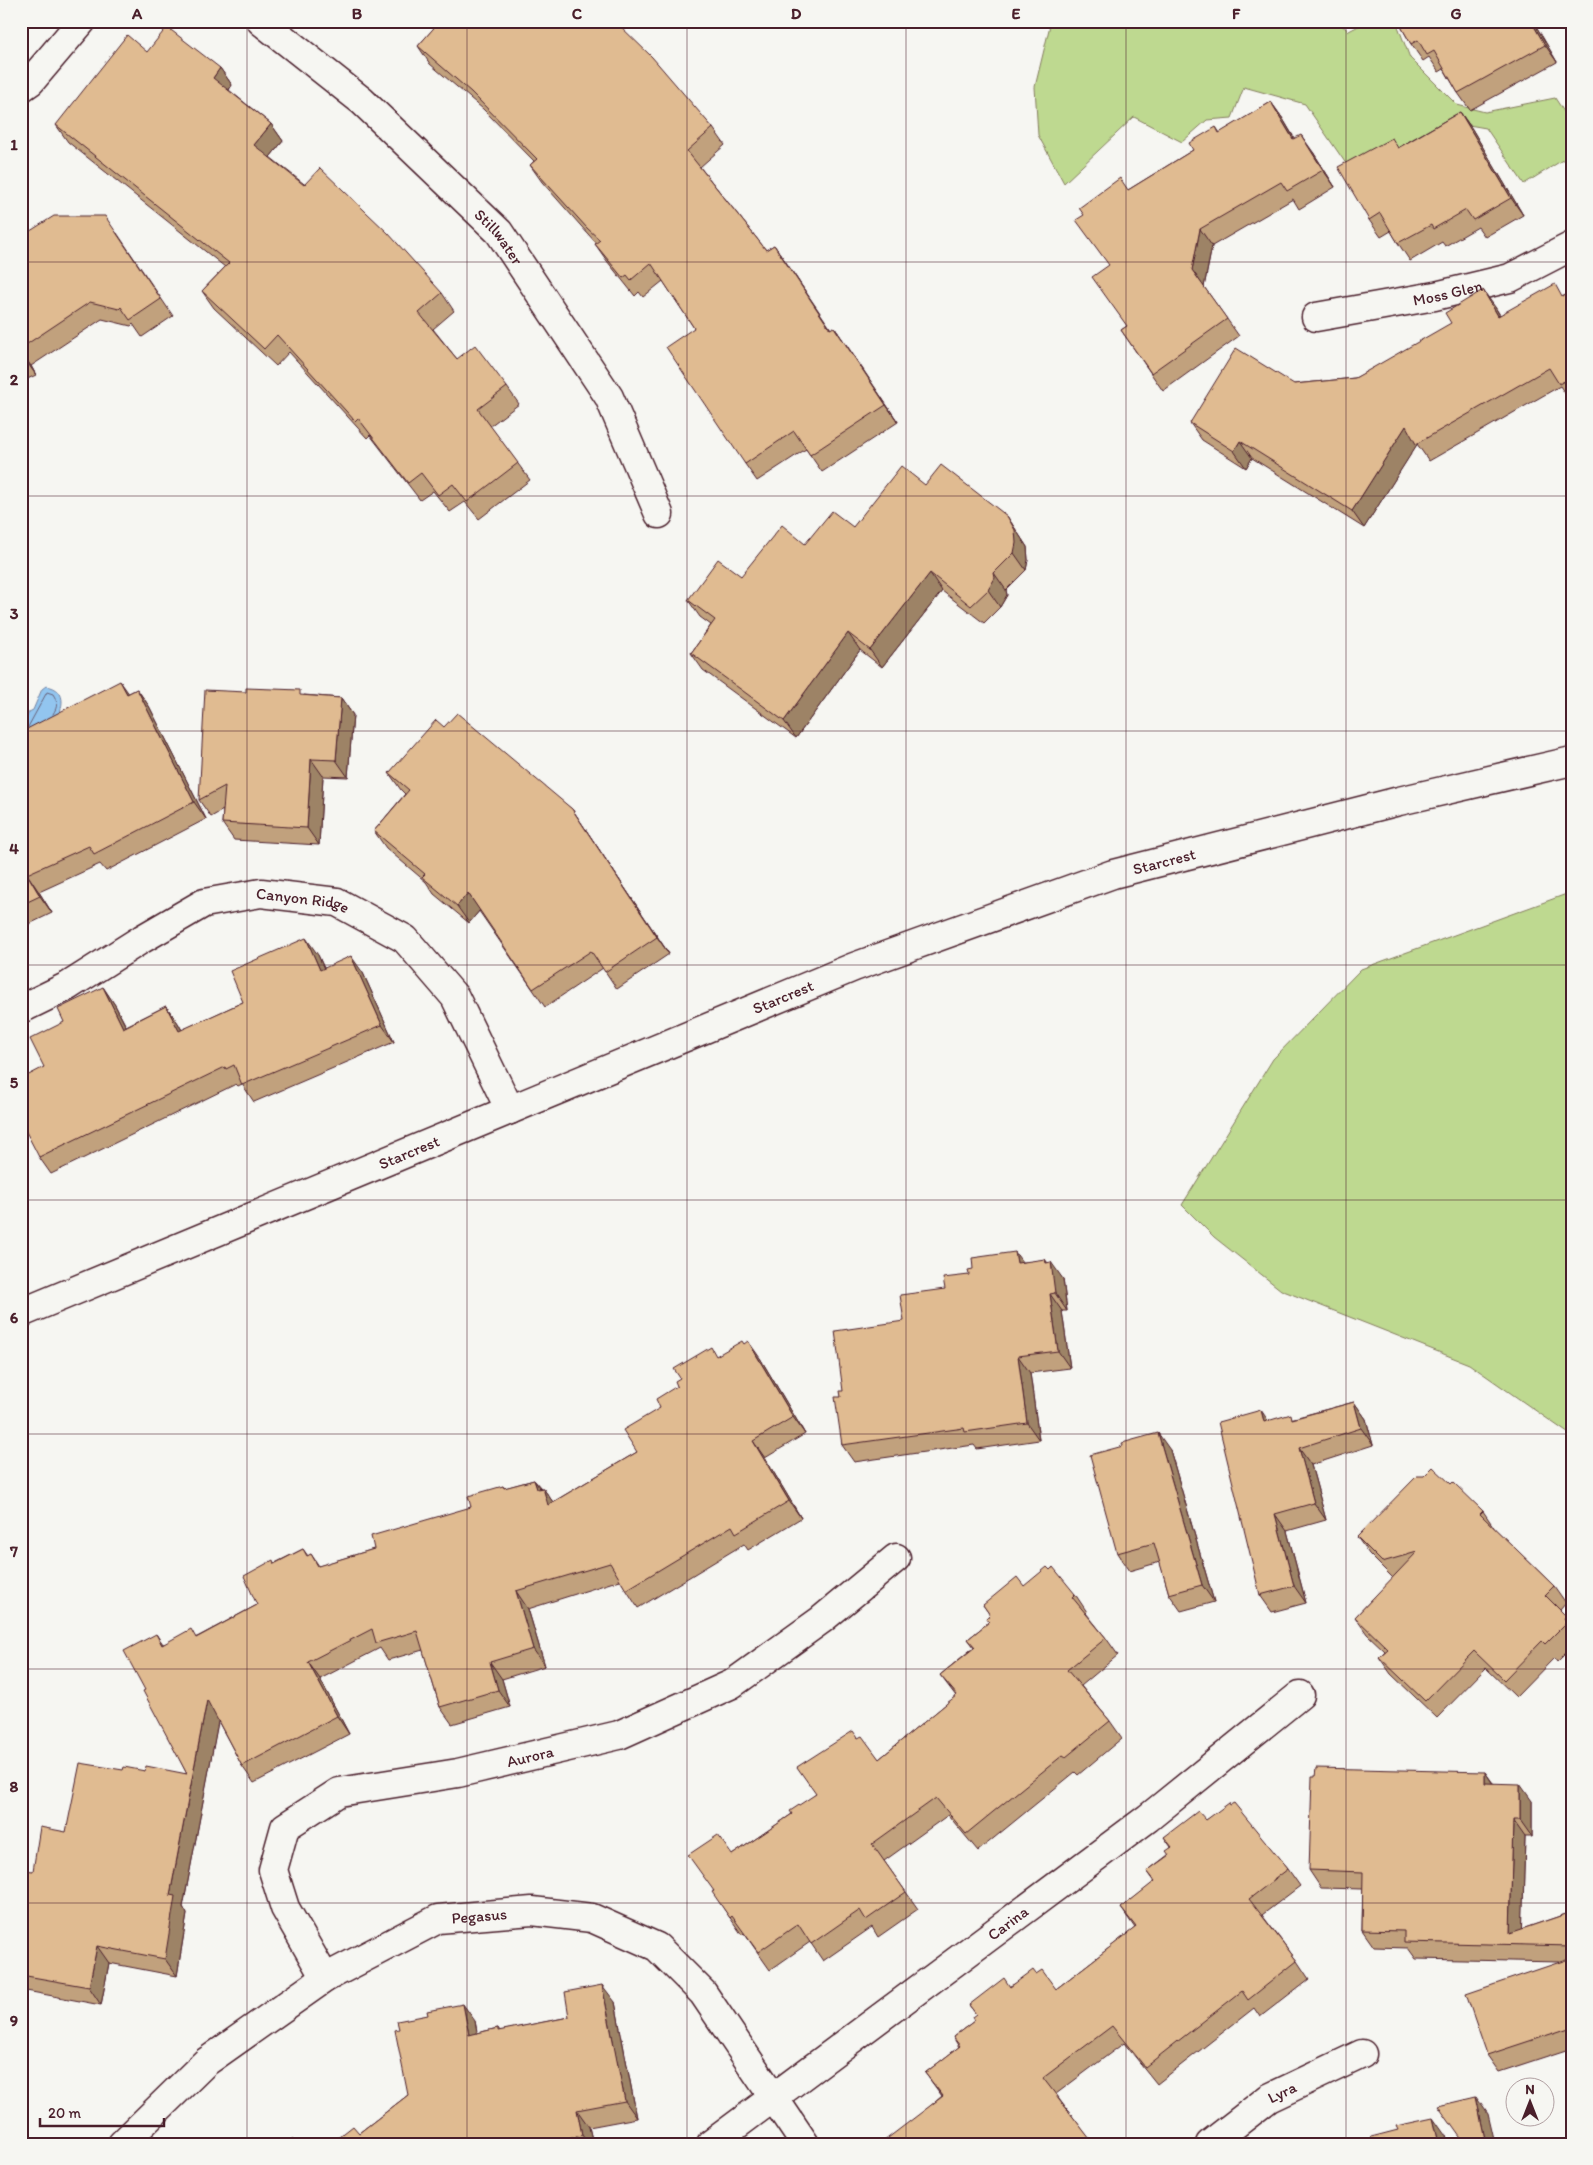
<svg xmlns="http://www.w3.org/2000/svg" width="1593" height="2165" font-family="Itim,sans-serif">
<rect width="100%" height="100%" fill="#f6f6f2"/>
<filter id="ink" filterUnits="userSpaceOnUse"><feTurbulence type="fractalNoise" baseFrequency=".02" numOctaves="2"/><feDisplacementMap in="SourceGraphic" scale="10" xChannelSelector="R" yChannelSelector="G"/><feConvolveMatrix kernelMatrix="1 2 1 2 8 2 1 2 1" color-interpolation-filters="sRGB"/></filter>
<g filter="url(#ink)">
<path fill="#bed990" stroke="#847c5e" d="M1051,21H1336L1349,31L1368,21H1396L1410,58L1457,105L1485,112L1555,98L1572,124V160L1569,156L1524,184L1486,128L1463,124L1349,168L1305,104L1244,87L1232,118L1207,120L1182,142L1134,117L1064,183L1038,135L1035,87Z
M1572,892V1436L1469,1364L1281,1290L1214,1237L1182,1205L1273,1059L1361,969Z"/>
<path fill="#92c5ef" stroke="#7583a1" d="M46,686C70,689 63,713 51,726C46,732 32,734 25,737L21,731L29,712L33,710L42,689Z"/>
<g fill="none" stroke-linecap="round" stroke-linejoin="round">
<path stroke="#676179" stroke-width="1" d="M28,727L47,692L53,694C58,702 58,706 53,714"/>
<defs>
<g id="minor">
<path id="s1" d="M261,21L362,101L499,232L609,397L659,514"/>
<path d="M21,88L31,81L82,21"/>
<path id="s2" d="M1316,317L1435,296L1510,278L1572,246"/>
<path id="s3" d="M21,1009L68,986L142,939L204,903L261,893L337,902L405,939L455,997L510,1110"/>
<path id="s4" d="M325,1978L285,1908L273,1870L285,1827L339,1792L458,1773L619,1735L732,1684L821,1620L896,1558"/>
<path id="s5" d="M122,2144L206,2062L325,1978L438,1919L532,1911L592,1918L657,1947L703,1993L805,2144"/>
<path id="s6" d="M711,2144L1148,1818L1300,1695"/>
<path id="s7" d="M1210,2144L1269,2098L1362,2054"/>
</g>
<g id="tertiary">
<path id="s8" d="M21,1313L854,967L1113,874L1399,801L1572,761"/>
</g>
</defs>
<use href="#minor" stroke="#4a1f2b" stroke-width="31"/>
<use href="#tertiary" stroke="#4a1f2b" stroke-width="31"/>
<use href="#minor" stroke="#f6f6f2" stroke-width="28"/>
<use href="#tertiary" stroke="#f6f6f2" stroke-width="28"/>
</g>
<path fill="#c1a17d" stroke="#4a1f2b" d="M431,21H615L713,128L725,145L700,167L766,250L774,245L831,329L834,327L898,422L822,472L806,449L757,481L745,464L694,328L663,281L643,297L639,292L635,296L607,261L595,244L596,243L542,182L530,165L534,161L483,109L430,64L418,46L436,26Z
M1398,21H1533L1557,62L1470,110L1458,93L1444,69L1439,72L1429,57L1423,61L1411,44Z
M147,52L220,68L232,85L229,90L271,124L283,141L270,157L442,293L454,311L433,329L457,359L507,387L519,404L490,426L530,480L479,519L465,502L450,512L433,491L420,500L370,435L367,438L289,352L276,366L214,308L202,291L225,267L68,142L56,125Z
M1271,102L1283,119L1295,139L1313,152L1335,187L1299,209L1293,199L1212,246L1204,287L1239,336L1163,391L1121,330L1127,326L1128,190L1193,150L1216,127L1220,133Z
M1460,112L1472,129L1523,215L1485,237L1478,227L1445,246L1442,242L1410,261L1398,243L1391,231L1381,237L1369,220L1399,147Z
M21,223L28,233H117L173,316L142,337L133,324L131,326L102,319L31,366L36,375L21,382Z
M1572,292V401L1571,402L1560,386L1429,461L1417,444L1364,528L1252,458L1246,468L1202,440L1190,423L1294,384L1355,378L1495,307L1500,315L1564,296Z
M925,485L1007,516L1027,547L1028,560L1026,570L1006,590L1007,595L1000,607L984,623L942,591L882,667L860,650L796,738L703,670L691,653L711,625L700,617L688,600L741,576L805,544L853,527Z
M137,689L149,706L206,819L106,871L100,864L39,892L52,913L21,928V732L129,693Z
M304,695L341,698L353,715L348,777L323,776L319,845L234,840L222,823L223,810L211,817L199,800Z
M444,727L572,809L669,954L617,989L603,968L545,1007L479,911L469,923L434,894L426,882L386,848L374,831L405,794L401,790L389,773Z
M318,955L324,968L363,973L394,1042L254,1102L242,1084L238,1086L236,1084L51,1174L39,1157L44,1067L64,1022L103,987L115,1005L126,1026L166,1006L178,1023L182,1030L243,1002Z
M1023,1262H1047L1063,1279L1067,1311H1062L1070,1368L1030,1373L1039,1440L977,1449L974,1445L854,1462L842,1445L841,1397L843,1391L904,1321L945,1289L969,1275Z
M744,1344L760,1358L805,1434L765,1458L801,1518L748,1550L744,1544L638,1608L620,1580L528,1609L545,1666L502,1679L510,1707L452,1724L440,1707L423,1650L388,1660L380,1648L320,1679L349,1734L254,1783L242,1766L218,1721L183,1907L187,1914L177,1976L109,1963L101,2005L21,1990V1883L33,1871L66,1832L123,1770L187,1774L145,1690L163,1644L197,1637L257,1605L275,1563L303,1549L308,1556L311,1554L319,1566L374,1549L471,1507L503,1486L505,1488L534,1480L541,1488H543L553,1502L637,1452L660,1408L677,1386L717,1356Z
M1354,1402L1366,1419L1373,1445L1311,1465L1326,1520L1287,1531L1306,1603L1272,1612L1260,1595L1268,1421L1294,1418Z
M1170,1450L1214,1602L1181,1611L1169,1594L1160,1562L1129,1571L1117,1553Z
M1451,1484L1483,1511L1495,1529L1554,1586L1566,1603L1560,1610L1566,1616L1572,1623V1647L1557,1662L1554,1658L1516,1697L1486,1668L1437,1718L1391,1674L1379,1657L1385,1651L1367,1634L1355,1617L1393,1578L1369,1554L1357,1537Z
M1024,1586L1075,1594L1087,1612L1086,1613L1106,1638L1118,1655L1081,1686L1110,1721L1122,1738L1078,1775L1075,1772L978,1851L948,1815L884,1861L918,1909L878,1937L872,1927L823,1961L810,1942L770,1970L744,1933L742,1935L724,1909L713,1891L732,1855L792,1814L816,1794L858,1738L879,1759L956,1696L940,1675L974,1647L968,1639L989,1622L986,1618L990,1615L983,1605Z
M1485,1772L1493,1783L1532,1801V1837H1525L1522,1929L1572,1912V2048L1499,2072L1487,2055L1559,1962L1416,1959L1408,1948L1374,1947L1362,1930L1363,1889L1321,1888L1309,1870Z
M1231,1805L1288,1869L1300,1886L1262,1915L1297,1961L1309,1979L1260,2017L1254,2008L1157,2084L1124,2043L1056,2094L1093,2144H886L942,2096L925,2073L959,2047L953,2037L974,2021L976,2014L969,2005L1036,1974L1056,1989L1135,1928L1121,1908L1155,1882L1147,1871L1168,1855L1171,1847L1164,1837L1206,1820Z
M615,2002L637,2118L589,2127L593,2144H330L359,2133L408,2095L475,2021L477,2033L498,2028L500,2031L569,2017Z"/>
<path fill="#9d8366" stroke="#4a1f2b" d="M1531,21H1533L1536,26L1557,62L1545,45Z
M220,68L232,85L225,95L213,78Z
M1271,102L1283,119L1305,157L1293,139Z
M1460,112L1472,129L1523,215L1511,198Z
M271,124L283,141L266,162L254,145Z
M1301,135L1313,152L1335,187L1323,170Z
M1200,229L1212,246L1204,287L1192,270Z
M774,245L786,262L842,347Z
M1483,290L1495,307L1510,333L1498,316Z
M834,327L846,344L898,422L886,405Z
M21,352L31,366L36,375L24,358Z
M1406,426L1418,443L1364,528L1352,511Z
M1240,441L1252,458L1246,468L1234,451Z
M1007,516L1027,547L1028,560L1026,570L1014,553Z
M930,573L942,591L882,667L870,650Z
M994,573L1006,590L1007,595L1000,607L988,590Z
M848,633L860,650L796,738L784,721Z
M120,681L132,698L127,694Z
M137,689L149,706L206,819L194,802Z
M341,698L353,715L348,777L336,760Z
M311,759L323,776L319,845L307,828Z
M572,809L584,827L669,954L657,937Z
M27,874L39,892L52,913L40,896Z
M468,893L480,910L469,923L457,906Z
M306,938L318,955L332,987L320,970Z
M351,956L363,973L394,1042L382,1025Z
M103,987L115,1005L135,1045L123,1028Z
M166,1006L178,1023L191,1048L179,1031Z
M1015,1252L1027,1269L1017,1263Z
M1045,1259L1052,1269L1051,1262L1063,1279L1067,1311L1055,1293Z
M1050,1294L1062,1311L1070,1368L1058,1351Z
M748,1341L760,1358L805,1434L793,1417Z
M1018,1356L1030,1373L1039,1440L1027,1423Z
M1354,1402L1366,1419L1373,1445L1361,1428Z
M1261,1410L1273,1428L1264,1422Z
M1158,1433L1170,1450L1214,1602L1202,1585Z
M753,1441L765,1458L801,1518L789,1501Z
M1299,1448L1311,1465L1326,1520L1314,1503Z
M534,1480L545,1495L543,1488L555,1505L560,1522L537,1489Z
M1275,1514L1287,1531L1306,1603L1294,1586Z
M516,1591L528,1609L545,1666L533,1649Z
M156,1634L168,1651L162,1645Z
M308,1662L320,1679L349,1734L337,1716Z
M490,1662L502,1679L510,1707L498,1690Z
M207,1700L219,1717L183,1907L187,1914L177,1976L165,1959L170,1895Z
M1485,1772L1497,1790L1485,1783Z
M1520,1784L1532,1801V1837L1520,1820Z
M1513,1820L1525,1837L1522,1945L1510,1933Z
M97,1946L109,1963L101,2005L89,1987Z
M602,1985L615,2002L637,2118L625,2101Z
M463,2004L475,2021L481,2052L469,2035Z
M1476,2097L1488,2114L1495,2144H1486Z
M577,2110L589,2127L593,2144H588L582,2135Z
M1433,2118L1445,2135L1447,2144H1439Z"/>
<path fill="#e0bb91" stroke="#4a1f2b" d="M438,21H615L652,57L713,128L687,151L766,250L774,245L830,329L834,327L886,405L810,455L794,431L745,464L666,347L694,328L651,263L631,280L627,275L623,278L595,244L600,240L587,228L530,165L537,159L471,92L418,46L439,22Z
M1398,21H1531L1545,45L1458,93L1434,51L1427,55L1418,40L1411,44Z
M167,27L220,68L213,78L271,124L254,145L304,185L320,168L388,233L442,293L419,313L457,359L475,345L507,387L478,409L518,463L467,502L453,484L438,495L421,473L408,483L358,418L355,421L277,335L264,349L202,291L229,263L56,125L127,35L147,52Z
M1271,102L1293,139L1301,135L1323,170L1287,191L1281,182L1200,229L1192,270L1227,319L1151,373L1121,330L1127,326L1092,277L1109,265L1076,220L1084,215L1079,208L1120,178L1128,190L1193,150L1189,143L1216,127L1219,133Z
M1460,112L1511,198L1473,220L1466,210L1433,229L1431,225L1398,243L1380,213L1369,220L1338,167L1392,138L1398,148Z
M54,216H105L161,299L130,320L121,307L119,309L90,302L21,348V224L27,233Z
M1555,284L1562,297L1572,292V382L1570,378L1559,384L1549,368L1416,444L1406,426L1352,511L1240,441L1234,451L1190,423L1236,348L1294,384L1355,378L1451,323L1445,313L1483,290L1498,316Z
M941,465L1007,516L1015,530L1016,543L1014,553L994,573L995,578L988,590L971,606L930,573L870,650L848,633L784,721L691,653L715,620L688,600L718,559L741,576L782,525L805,544L832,511L853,527L901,466L925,485Z
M120,681L127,694L137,689L194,802L94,854L89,846L27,874L40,896L21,905V732Z
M246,688L300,690V695L341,698L336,760L311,759L307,828L222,823L225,786L199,800L205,690L246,692Z
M457,713L572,809L657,937L605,972L591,951L533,989L468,893L457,906L422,877L425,874L374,831L409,790L389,773L436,720L444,727Z
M306,938L320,970L351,956L382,1025L242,1085L234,1065L226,1069L225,1067L39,1157L21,1122V1079L44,1067L30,1039L64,1022L58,1009L103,987L123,1028L166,1006L179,1031L243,1002L230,971Z
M1015,1252L1017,1263L1045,1259L1046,1263L1051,1262L1055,1293L1050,1294L1058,1351L1018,1356L1027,1423L965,1432L964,1428L842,1445L835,1397H841L840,1391H843L835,1331L904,1321L900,1295L945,1289L943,1278L969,1275L968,1270L973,1269L972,1258Z
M742,1341L744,1344L748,1341L793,1417L753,1441L789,1501L736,1533L732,1526L626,1590L610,1563L516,1591L533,1649L490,1662L498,1690L440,1707L417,1631L376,1643L372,1629L308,1662L337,1716L242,1766L207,1700L170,1895L175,1896L165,1959L97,1946L89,1987L21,1975V1883L24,1870L33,1871L40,1827L66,1832L80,1763L123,1770L124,1767L145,1771L146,1766L187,1774L143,1691L145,1690L124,1651L156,1634L162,1645L191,1629L196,1638L257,1605L244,1576L273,1560L274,1564L303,1549L307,1556L311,1554L318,1566L374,1549L371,1536L471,1507L468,1496L503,1486L504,1488L534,1480L537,1489L543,1488L548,1505L637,1452L623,1430L660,1408L656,1399L677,1386L675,1381L680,1378L674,1369L711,1347L716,1356Z
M1354,1402L1361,1428L1299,1448L1314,1503L1275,1514L1294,1586L1260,1595L1218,1422L1261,1410L1264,1422L1291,1414L1292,1419Z
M1158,1433L1202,1585L1169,1594L1154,1543L1117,1553L1090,1455L1123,1446L1122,1443Z
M1433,1467L1451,1484L1453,1482L1483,1511L1480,1514L1554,1586L1545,1595L1566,1616L1564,1618L1567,1622L1545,1644L1542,1641L1504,1680L1474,1651L1425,1701L1379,1657L1388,1649L1355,1617L1417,1552L1382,1562L1357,1537L1417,1476H1424Z
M1047,1567L1050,1570L1053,1567L1075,1594L1072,1597L1106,1638L1067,1670L1110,1721L1066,1757L1063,1755L966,1834L936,1798L872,1844L906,1892L866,1920L860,1910L811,1944L798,1924L758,1952L732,1916L730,1918L712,1892L714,1891L688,1855L718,1835L732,1855L792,1814L790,1811L816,1794L797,1767L853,1731L858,1738L862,1736L879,1759L957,1695L940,1675L975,1647L968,1639L989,1622L986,1618L990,1615L983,1605L1017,1577L1024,1586Z
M1316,1768L1485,1772V1783L1520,1784V1820H1513L1510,1933L1572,1912V1946L1404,1942V1931L1362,1930L1363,1872L1309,1870L1312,1777H1315Z
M1229,1803L1230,1805L1234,1803L1288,1869L1249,1899L1297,1961L1248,2000L1242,1991L1145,2067L1112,2026L1043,2078L1090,2139L1084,2144H886L884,2141L943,2096L925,2073L960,2046L953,2037L974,2021L972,2017L976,2014L969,2005L1004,1978L1010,1987L1033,1970L1036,1974L1042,1970L1056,1989L1136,1927L1121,1908L1155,1881L1147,1871L1169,1855L1166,1851L1172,1847L1164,1837L1198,1811L1206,1820Z
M1572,1958V2027L1487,2055L1466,1994Z
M602,1985L625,2101L577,2110L582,2135L537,2144H330L353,2126L359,2133L408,2095L395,2030L399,2029L397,2021L428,2015L427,2011L463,2004L469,2035L498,2028V2031L569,2017L565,1992Z
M1476,2097L1486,2144H1465L1438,2106Z
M1433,2118L1439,2144H1373L1371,2137L1398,2130L1396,2126Z
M292,2139L296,2144H287Z"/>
</g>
<path fill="none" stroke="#4a1f2b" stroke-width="1" stroke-opacity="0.55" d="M247,21V2144M467,21V2144M687,21V2144M906,21V2144M1126,21V2144M1346,21V2144M21,262H1572M21,496H1572M21,731H1572M21,965H1572M21,1200H1572M21,1434H1572M21,1669H1572M21,1903H1572"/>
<g text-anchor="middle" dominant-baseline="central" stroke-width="4" stroke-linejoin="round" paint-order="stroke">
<g font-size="16" fill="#4a1f2b" stroke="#f6f6f2">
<text stroke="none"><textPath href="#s1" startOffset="322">Stillwater</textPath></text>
<text stroke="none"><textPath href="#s2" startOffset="134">Moss Glen</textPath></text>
<text stroke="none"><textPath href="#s8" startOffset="1230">Starcrest</textPath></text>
<text stroke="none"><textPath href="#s3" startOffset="312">Canyon Ridge</textPath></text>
<text stroke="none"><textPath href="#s8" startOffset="825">Starcrest</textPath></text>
<text stroke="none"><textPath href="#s8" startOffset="420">Starcrest</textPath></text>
<text stroke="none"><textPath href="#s4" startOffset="424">Aurora</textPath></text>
<text stroke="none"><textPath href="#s5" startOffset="432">Pegasus</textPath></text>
<text stroke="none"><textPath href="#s6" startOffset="370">Carina</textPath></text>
<text stroke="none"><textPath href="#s7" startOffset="89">Lyra</textPath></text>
</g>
</g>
<rect width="1593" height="2165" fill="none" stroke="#f6f6f2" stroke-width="55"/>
<g transform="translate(1530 2102)"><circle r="24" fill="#f6f6f2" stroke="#b1a0a2"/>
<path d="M0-4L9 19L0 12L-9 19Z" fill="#4a1f2b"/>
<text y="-8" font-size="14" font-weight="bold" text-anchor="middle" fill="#4a1f2b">N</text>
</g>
<path d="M40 2118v8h124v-8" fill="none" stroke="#4a1f2b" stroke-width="2.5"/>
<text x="48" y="2118" font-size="15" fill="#4a1f2b" stroke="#f6f6f2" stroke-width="4" paint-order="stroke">20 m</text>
<rect x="28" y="28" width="1538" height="2110" fill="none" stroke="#4a1f2b" stroke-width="2"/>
<g font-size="16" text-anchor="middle" font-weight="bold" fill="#4a1f2b">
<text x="137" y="19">A</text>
<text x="357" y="19">B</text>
<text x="577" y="19">C</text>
<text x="796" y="19">D</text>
<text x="1016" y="19">E</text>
<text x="1236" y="19">F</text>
<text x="1456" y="19">G</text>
<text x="14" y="150">1</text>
<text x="14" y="385">2</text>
<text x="14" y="619">3</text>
<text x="14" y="854">4</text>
<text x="14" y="1088">5</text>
<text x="14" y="1323">6</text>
<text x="14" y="1557">7</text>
<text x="14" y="1792">8</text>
<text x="14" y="2026">9</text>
</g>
</svg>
